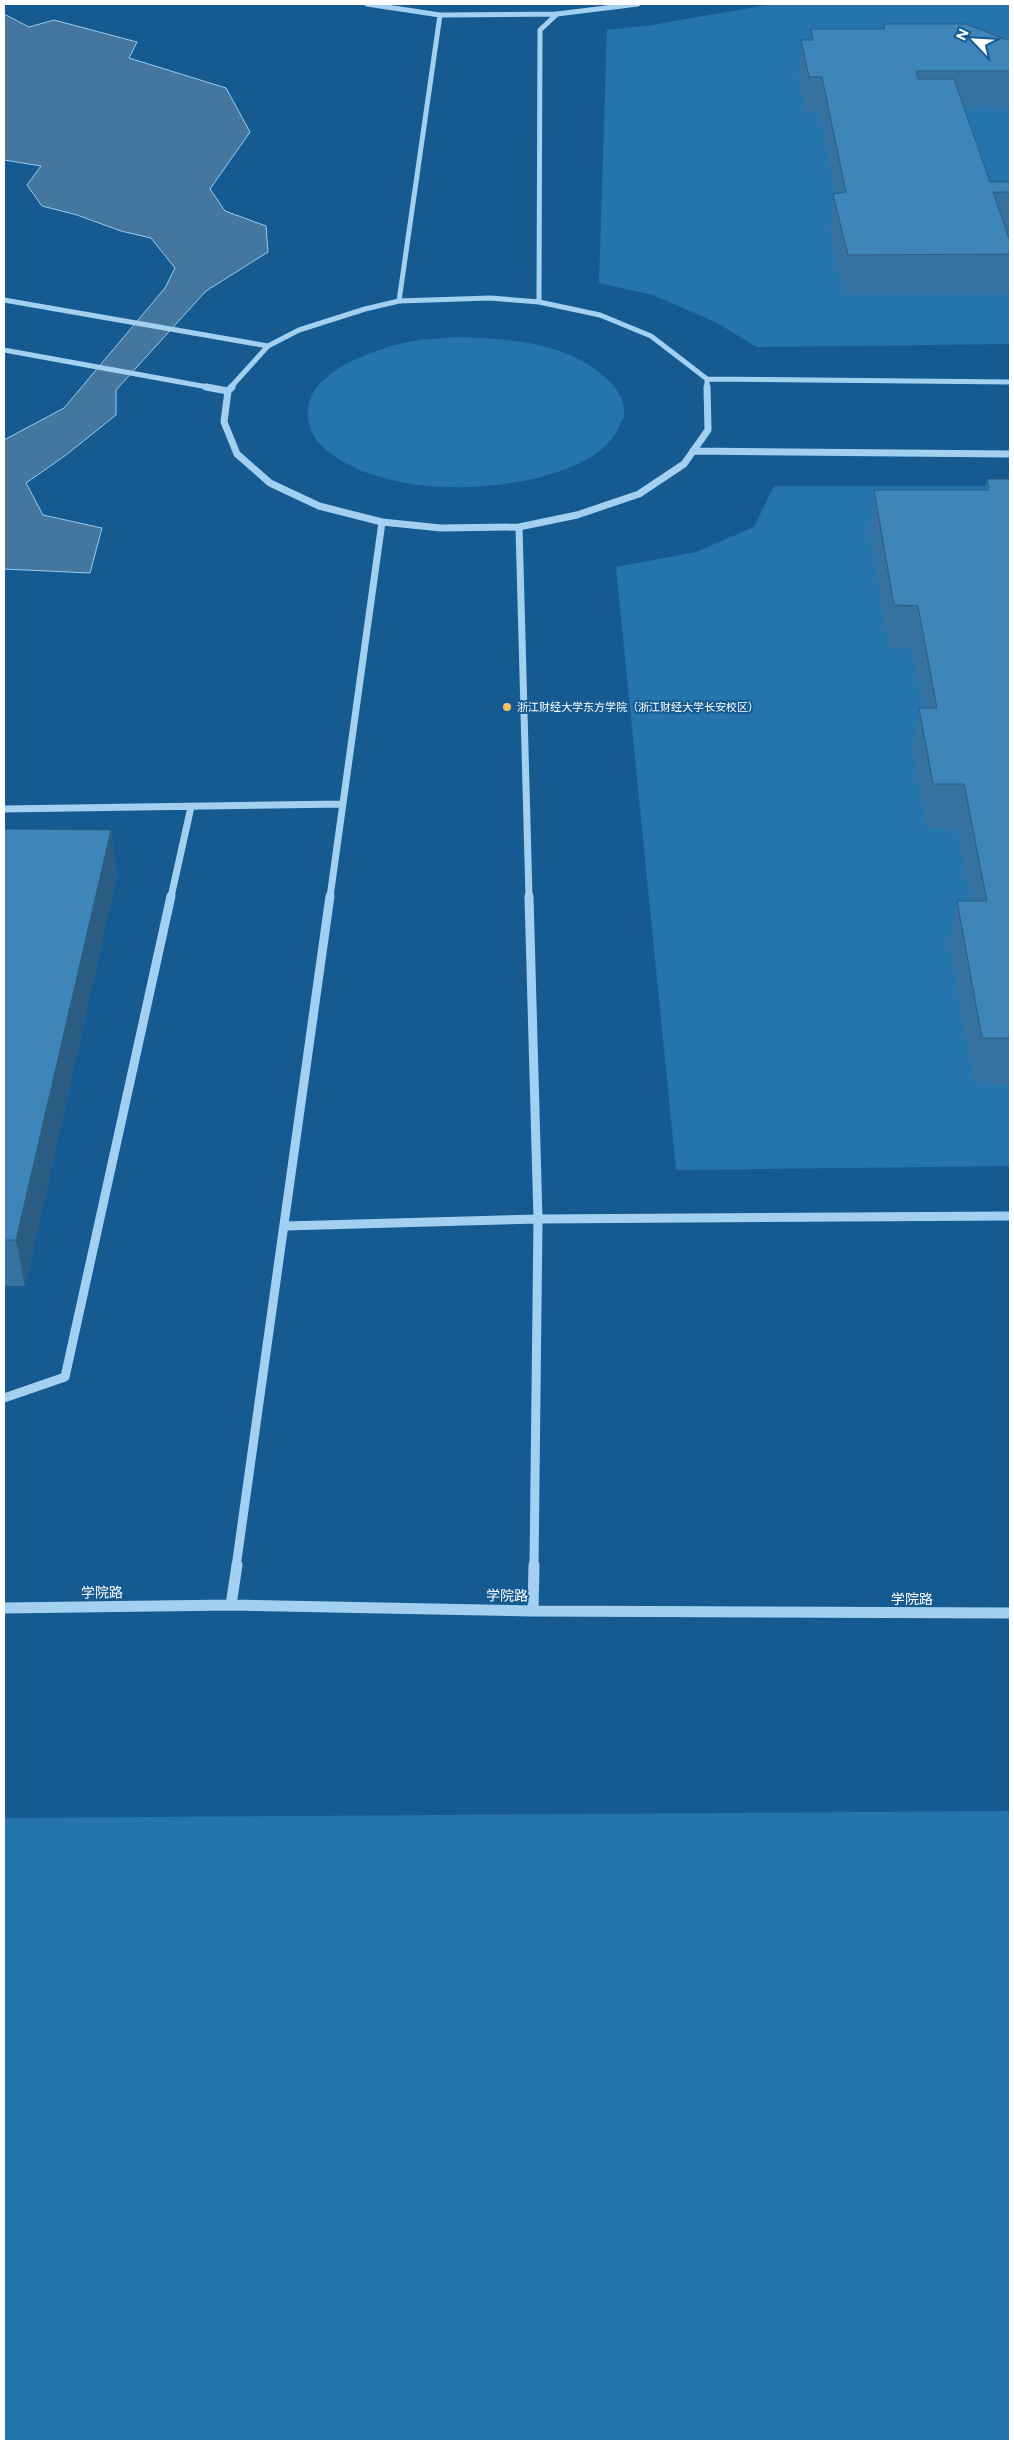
<svg xmlns="http://www.w3.org/2000/svg" width="1014" height="2445" font-family="Figtree,'Noto Sans SC',sans-serif">
<rect width="100%" height="100%" fill="#155b91"/>
<path fill="#2574ae" d="M773,4H1010V344L757,347L715,322L653,295L599,283L607,30L652,25Z
M456,337C508,339 567,341 607,379C616,387 626,401 624,415C624,419 619,425 618,429C608,449 588,460 568,468C501,495 381,498 324,448C313,439 307,425 308,411C309,372 371,351 403,343C420,339 439,339 456,337Z
M774,486H1010V1166L676,1170L616,567L696,552L754,527Z
M1010,1811V2441H4V1818Z"/>
<path fill="#45769d" stroke="#95cdf3" d="M4,14L29,27L54,20L137,42L129,58L226,88L250,132L210,189L225,211L266,226L268,252L206,291L116,390V415L66,455L26,483L43,515L102,528L90,573L4,569V440L64,408L165,288L175,268L151,238L121,231L77,215L42,206L27,185L41,166L4,160Z"/>
<g fill="none" stroke-linecap="round" stroke-linejoin="round">
<path stroke="#a3d0f1" stroke-width="5" d="M367,4L440,15L557,14L638,4
M4,300L268,346
M399,301L440,15
M539,302L540,30L557,14
M4,350L213,388
M707,379L1010,382
M230,388L268,346L299,330L365,309L399,301L490,298L539,302L600,315L651,336L707,379V388"/>
<path stroke="#a3d0f1" stroke-width="7" d="M206,387L228,391
M232,387L228,391L224,422L237,454L270,483L319,506L382,522L441,528L519,527L577,515L639,494L684,464L708,430L707,387
M693,451L1010,454
M519,527L529,897
M4,809L343,804
M171,897L191,807
M330,897L382,522"/>
<path stroke="#a3d0f1" stroke-width="9" d="M529,896L538,1219L534,1567
M285,1226L538,1219L1010,1216
M4,1398L65,1377L171,896
M236,1567L330,896"/>
<path stroke="#a3d0f1" stroke-width="11" d="M231,1605L237,1565
M4,1608L231,1605L533,1611L1010,1613
M533,1611L534,1565"/>
</g>
<path fill="#35729f" d="M884,24L1010,41V107H964L990,182H1010V230H1006L1010,241V284L1009,293H844L830,232L833,194H835L819,113H806L798,75L801,40H810L811,29H883Z
M987,479H1010V1084L974,1083L949,946L957,901H971L957,829L926,828L913,751L919,708H923L912,649L889,648L869,531L874,490H985Z
M4,829L111,830L117,875L25,1286H4Z"/>
<path fill="#2b5d82" d="M111,830L117,875L25,1286L16,1240Z"/>
<path fill="#3e85b9" stroke="#2b5d82" d="M884,24H966L1010,41V71H916L918,79H954L990,182H1010V192H993L1010,241V254L848,255L833,194L846,192L822,77H809L801,40H813L811,29H885Z
M987,479H1010V1038H982L957,901H987L964,784H933L919,708H937L918,606L894,605L874,490H989Z
M4,829L111,830L16,1240H4Z"/>
<circle fill="#ffbe63" stroke="#155b91" stroke-width="2" cx="507" cy="707" r="5"/>
<g text-anchor="middle" dominant-baseline="central" stroke-width="4" stroke-linejoin="round" paint-order="stroke">
<g font-size="11" fill="#fff" stroke="#155b91" text-anchor="start">
<text x="517" y="707">浙江财经大学东方学院（浙江财经大学长安校区）</text>
</g>
<g font-size="14" fill="#fff" stroke="#155b91">
<text transform="translate(102 1593) rotate(-1)">学院路</text>
<text transform="translate(507 1596) rotate(1)">学院路</text>
<text x="912" y="1599">学院路</text>
</g>
</g>
<rect width="1014" height="2445" fill="none" stroke="#ffffff" stroke-width="10"/>
<g transform="translate(974 40) rotate(295)" stroke="#155b91" stroke-width="4" paint-order="stroke">
<path d="M0-4L9 19L0 12L-9 19Z" fill="#ffffff"/>
<text y="-8" font-size="14" font-weight="bold" text-anchor="middle" fill="#ffffff">N</text>
</g>
</svg>
